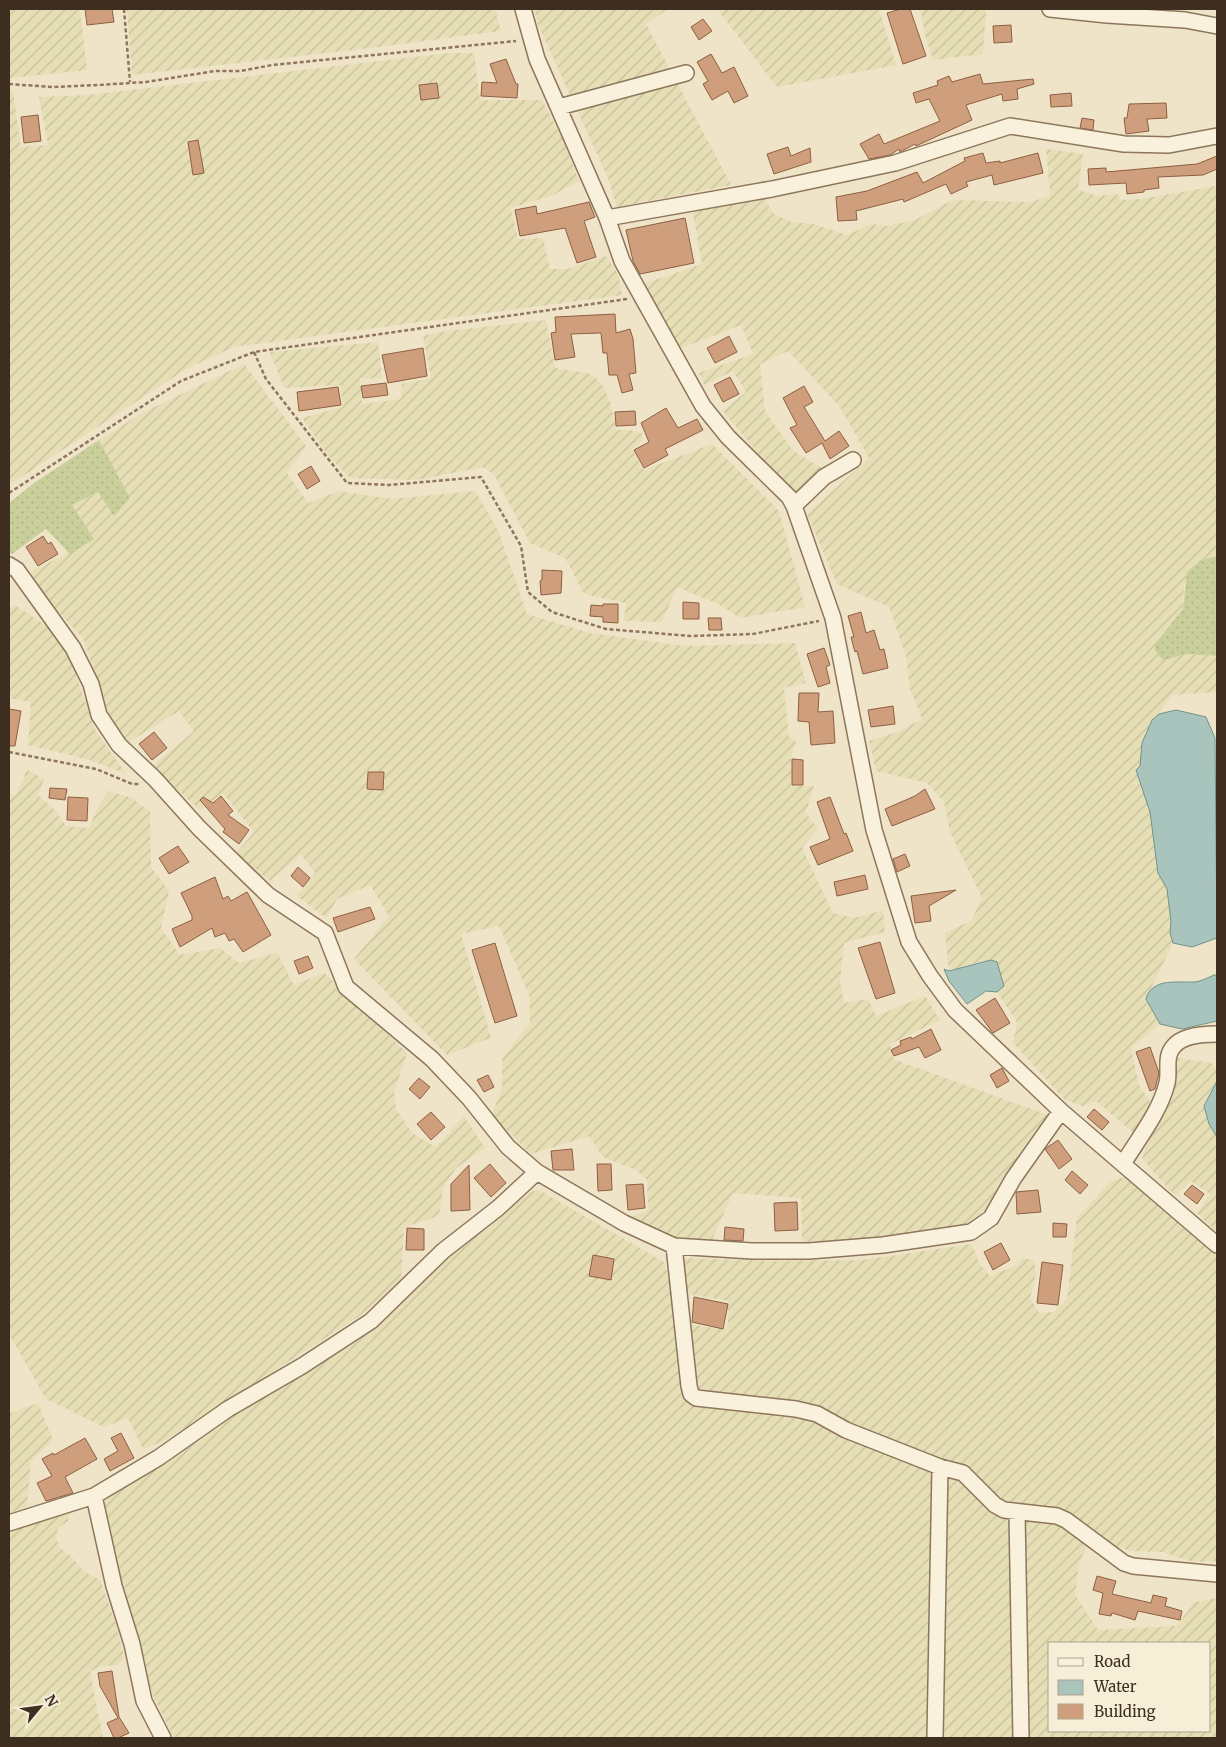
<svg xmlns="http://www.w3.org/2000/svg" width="1226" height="1747" font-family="Merriweather,serif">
<defs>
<pattern id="farmland-furrows" width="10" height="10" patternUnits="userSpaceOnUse" patternTransform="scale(1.25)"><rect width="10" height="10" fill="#e6deb5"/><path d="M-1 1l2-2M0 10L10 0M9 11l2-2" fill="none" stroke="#c6bf9b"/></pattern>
<pattern id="grass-dots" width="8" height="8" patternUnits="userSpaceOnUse" patternTransform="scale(1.25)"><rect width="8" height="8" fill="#c9cf9b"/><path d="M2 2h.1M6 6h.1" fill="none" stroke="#aeb285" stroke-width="1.8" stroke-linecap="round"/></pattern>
</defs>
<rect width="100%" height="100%" fill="#f0e4c8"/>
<path fill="url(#farmland-furrows)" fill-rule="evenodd" d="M9,9H80L87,70L9,78Z
M127,9H495L501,31L370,48L132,75Z
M534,9H668L646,24L731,185L617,207L608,178L538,25Z
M717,9H879L896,65L777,87Z
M920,9H986L983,54L933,60L926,38Z
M448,53H474L480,100H542L563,140L579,181L553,195L511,208L518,239L543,238L550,269H567L606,256L618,274L622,295L234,347L186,369L9,485V92L13,91L21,147L48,145L39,97L88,95Z
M1046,149L1083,154L1078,189L1096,196L1117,194L1121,200L1141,199L1217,186V556L1201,560L1184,584L1183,609L1155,644L1163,659L1187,654L1217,656V692L1171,695L1159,714L1152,720L1145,733L1147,806L1150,812L1158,873L1167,889L1171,922L1170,933L1173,943L1146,999L1160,1024L1131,1048L1139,1085L1151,1103L1135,1134L1096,1101L1082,1106L1065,1100L1013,1043L1017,1022L997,992L1004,986L997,962H979L949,971L945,933L971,921L982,898L950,832L944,802L927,783L876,771L869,741L900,731L922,719L910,689L906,657L889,607L837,584L807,514L869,458L840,407L788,351L760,364L765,411L793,451L831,473L804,501L780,480L723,411L746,392L733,371L704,385L699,373L753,354L741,325L679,349L643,284L702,264L692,208L763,196L773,213L791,222L813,224L847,235L871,224L887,226L915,220L953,200L1032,202L1050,195Z
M546,320L555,368L592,374L603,386L610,401L616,430H630L642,433V441L632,449L644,470L712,444L779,511L805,607L740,618L718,604L677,587L662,622L624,621L626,603L584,594L565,558L530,543L494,475L483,467L416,480L350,478L327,454L302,418L343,407L340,385L284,388L270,352L378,342L382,379L360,378L362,404L401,399L402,384L431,378L423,336L439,332Z
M244,364L306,446L287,473L308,503L339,491L392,499L475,491L498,530L527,614L590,633L685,646L795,643L806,683L784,688L789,737L796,741L791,757V786H814L806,813L818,829L802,848L833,913L854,918L883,910L885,932L844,943L840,981L844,1003L868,999L876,1016L925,996L940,1020L890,1044L893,1059L1048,1115L998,1185L986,1213L956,1233L903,1238L802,1242L801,1198L733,1193L711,1242L651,1235L628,1219L648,1209L647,1180L636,1170L603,1157L589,1136L531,1154L492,1115L502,1087V1059L530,1022L529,995L499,926L461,934L491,1038L447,1055L354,959L389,916L370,885L337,899L326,918L297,896L315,873L301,854L270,881L236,853L254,832L223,793L200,810L152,766L194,731L179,711L124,745L109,714L83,638L47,600L31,572L94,539L72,505L98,492L130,498L99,440L142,413Z
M15,605L47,626L69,655L95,730L126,774L90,760L28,745L31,702L9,698V608Z
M27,770L44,779L38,795L56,811L66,826L89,828L100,803L109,791L132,798L150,812L151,867L169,891L161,928L180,955L220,948L239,963L277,953L294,985L324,973L407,1053L394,1092L396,1109L412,1133L436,1147L464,1116L485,1148L456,1168L443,1188L439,1216L404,1227L401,1281L358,1317L166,1440L143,1449L128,1418L104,1427L46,1399L9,1334V794L16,795Z
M1178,1058L1211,1063L1217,1071V1081L1208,1096V1118L1217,1137V1232L1197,1213L1210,1194L1191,1181L1176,1195L1169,1190L1142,1158L1150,1136L1169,1102Z
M1125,1177L1217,1257V1410L1213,1435L1217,1442V1561L1193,1562L1162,1552L1131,1551L1108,1544L1091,1535L1079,1564L1075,1595L1098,1630L1176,1626L1195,1602L1217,1598V1738H174L152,1693L137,1631L105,1522L103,1505L113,1494L145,1471L236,1412L331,1356L447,1254L533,1191L539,1190L664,1262L670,1282L677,1333L690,1324L724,1330L728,1323V1301L689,1294L684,1287L680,1261L684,1258L769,1261L862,1260L972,1244L979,1263L990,1276L1015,1266L1023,1258L1034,1260L1036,1274L1030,1298L1039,1313L1054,1312L1067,1298L1077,1218L1110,1182ZM1050,1643H1210V1731H1050Z
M38,1403L53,1440L31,1461L27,1507L9,1513V1414Z
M62,1514H69L68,1521L58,1528L56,1537L60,1548L72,1557L82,1570L100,1580L116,1624L123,1652V1660L117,1665L103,1666L90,1671L103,1738H9V1529Z"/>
<path fill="url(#grass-dots)" d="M99,440L130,498L114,516L98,492L72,505L94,539L70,554L46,529L12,554L9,551V503L34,483Z
M1217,556V656L1187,654L1163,660L1155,650V644L1183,609L1187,572L1201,560Z"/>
<path fill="#a9c4bc" stroke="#6f938a" d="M1176,710L1206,717L1215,738L1217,938L1192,947L1173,943L1170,933L1171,922L1167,889L1158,873L1150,812L1136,770L1140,766L1142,743L1152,720L1159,714Z
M991,960L997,962L1004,986L997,992L986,991L967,1004L949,981L944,969L949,971Z
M1214,975H1217V1021L1182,1029L1160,1024L1146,999C1152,977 1178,983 1195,982C1202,981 1207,978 1214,975Z
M1217,1081V1137L1209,1124L1204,1106Z"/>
<path fill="#cf9f7d" stroke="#8d5f41" d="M85,9H112L114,22L87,25Z
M901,9H910L926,56L903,64L887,13Z
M703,19L712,31L699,40L691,27Z
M1011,25L1012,42L994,43L993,26Z
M711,54L722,73L734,67L748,96L734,103L728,91L712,100L703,84L708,81L697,62Z
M506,59L516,84H518L517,98L481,96L482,82L497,83L490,64Z
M980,74L983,84L1033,79L1034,84L1017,89L1018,99L1003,101L1002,94L966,105L972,120L916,146L915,144L900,152L899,149L890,155L869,159L860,144L879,134L884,144L940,121L929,99L916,103L913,93L938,85L937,81L949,76L952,82Z
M437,83L439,98L421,100L419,85Z
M1071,93L1072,106L1051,107L1050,95Z
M1166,103L1167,118L1147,119L1149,131L1126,134L1124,118H1127L1129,104Z
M38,115L41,141L24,143L21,117Z
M1082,118L1094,120L1093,130L1080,128Z
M198,140L204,173L193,175L188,142Z
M788,147L791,156L810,148L811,162L774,174L767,154Z
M983,153L986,163L1000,161V163L1038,153L1043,173L994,185L992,175L966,182L968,186L951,194L946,184L904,202L903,199L856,211L857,220L838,221L836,197L867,191L917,172L923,183L965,161L964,158Z
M1217,156V169L1203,175L1158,177L1159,188L1144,190V192L1127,194L1126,183L1089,185L1088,169L1106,168V172L1197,164Z
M589,202L595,217L584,221L596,257L577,263L565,228L520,236L515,210L536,206L537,214Z
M685,218L694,263L640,274L633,261L626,230Z
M615,314L616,333L630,329L633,339L636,373L629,374L633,390L622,393L617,375H609L607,353H603L601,333L571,334L575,357L555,360L551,333L556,332L555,317Z
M729,336L737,352L715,363L707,348Z
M423,348L427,376L388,383L382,355Z
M730,377L739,394L723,402L714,385Z
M386,383L388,395L363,398L361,386Z
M804,386L813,402L804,407L825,441L839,431L849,446L830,459L822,443L806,453L790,428L797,425L783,398Z
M338,387L341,405L299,411L297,392Z
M666,408L678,428L697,419L703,430L665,449L668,455L644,468L634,450L649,442L641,423Z
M635,411L636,425L616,426L615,412Z
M311,466L320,481L307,489L298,474Z
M43,536L48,544L51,542L58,554L38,566L26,547Z
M542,570L562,571L561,593L541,595L540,581L542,580Z
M683,602L699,603V619H683Z
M603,604H618V623L603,622V617L590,616L591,605L603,606Z
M861,612L866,633L874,630L880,650L884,649L888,668L863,674L857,651L855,652L851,637H854L848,616Z
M708,618H721L722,630H709Z
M824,648L830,665L826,667L830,683L818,687L807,654Z
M799,693H819L818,712L833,711L835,743L811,745L809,722L798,721Z
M893,706L895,724L871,727L868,710Z
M9,709L21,711L15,746H9Z
M154,732L167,748L152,760L139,744Z
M792,759L803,760V785H792Z
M368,772H384L383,790L367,789Z
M50,788L67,789L65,800L49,798Z
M925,789L935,809L892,826L885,809L915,796Z
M221,796L233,811L228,815L249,830L239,844L223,832L225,829L200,800L203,797L213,803Z
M68,797L88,798L87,821L67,820Z
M830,797L844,834L846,833L853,851L818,865L810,847L830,839L817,802Z
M178,846L189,862L169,874L159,858Z
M905,854L910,866L897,872L893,859Z
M298,867L310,878L303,887L291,876Z
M865,875L868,889L837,896L834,882Z
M215,877L223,899L228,896L231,901L247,892L271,935L243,952L234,939L229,941L225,933L215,937L212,928L180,947L172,929L192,920V916L181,893Z
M956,890L929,906L931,921L915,923L911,896Z
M370,907L375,919L338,932L333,918Z
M880,942L895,993L876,999L858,948Z
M495,943L517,1016L495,1023L472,950Z
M308,956L313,968L299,974L294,961Z
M995,998L1010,1023L993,1033L976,1010Z
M931,1029L941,1050L925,1058L919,1047L894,1056L891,1050L901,1045L900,1041L911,1037L912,1039Z
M1150,1047L1159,1073L1155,1089L1150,1091L1136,1052Z
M1002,1068L1009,1081L997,1088L990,1075Z
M488,1075L494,1087L484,1092L477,1080Z
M419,1078L430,1087L420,1099L409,1089Z
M1094,1109L1109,1122L1102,1130L1087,1117Z
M431,1112L445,1127L431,1140L417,1124Z
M1058,1140L1072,1159L1059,1169L1045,1149Z
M572,1149L574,1170H553L551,1151Z
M490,1164L506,1183L491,1197L474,1178Z
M597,1164H611L612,1190L598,1191Z
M469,1165L470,1210L451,1211V1184Z
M1072,1171L1088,1185L1080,1194L1065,1180Z
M643,1184L645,1208L628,1210L626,1185Z
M1192,1185L1204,1194L1197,1204L1184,1194Z
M1038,1190L1041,1212L1017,1214L1016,1192Z
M797,1202L798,1230L775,1231L774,1203Z
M1053,1223L1067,1224L1066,1237H1053Z
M725,1227L744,1229L743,1241L724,1240Z
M407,1228L424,1229V1250H406Z
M1001,1243L1010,1260L993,1270L984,1252Z
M593,1255L614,1259L611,1280L589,1276Z
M1042,1262L1063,1265L1058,1305L1037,1303Z
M694,1297L728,1304L723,1329L692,1322Z
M121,1433L134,1458L110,1471L104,1459L118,1451L111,1438Z
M85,1438L97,1459L65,1477L73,1493L46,1501L37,1483L52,1476L42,1459L53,1453L54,1455Z
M1097,1576L1116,1581L1112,1594L1151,1603L1153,1595L1167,1598L1165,1606L1182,1611L1180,1620L1138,1611L1135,1620L1112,1613L1111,1616L1099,1614L1103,1593L1093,1590Z
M112,1671L119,1717L129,1733L118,1738H114L107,1723L118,1718L100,1686L98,1673Z"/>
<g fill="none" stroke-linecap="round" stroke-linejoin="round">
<defs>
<path id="minor" d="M523,9L537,59L607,218L622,261L703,406L728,437L789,497L794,506L833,618L874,830L909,942L930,976L955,1010L1061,1111L1217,1245
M1050,9L1107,15L1185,20L1217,26
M559,107L686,73
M607,218L772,189L895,163L1010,126L1124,144L1169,145L1217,136
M794,506L824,477L853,460
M9,565L17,570L73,648L91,684L99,715L119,745L155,779L199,828L268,895L325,933L346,987L432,1059L469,1098L508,1147L537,1172L624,1223L674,1246L752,1251H809L883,1245L971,1232L991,1218L1013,1179L1061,1111
M1123,1164C1138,1139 1160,1112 1167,1083C1170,1071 1164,1056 1174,1046C1183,1035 1204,1034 1217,1034
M674,1246L689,1386L691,1394L696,1398L796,1409L817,1414L846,1430L940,1467L963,1473L995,1505L1004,1510L1057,1516L1066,1520L1124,1563L1133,1566L1217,1574
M94,1496L114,1586L132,1644L144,1701L163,1738
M1017,1513L1021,1738
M9,1523L94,1496L158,1458L228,1409L302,1366L371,1321L443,1251L498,1208L537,1172
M935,1738L940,1467"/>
</defs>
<use href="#minor" stroke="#8d765c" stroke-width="18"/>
<path stroke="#8d765c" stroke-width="2.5" stroke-dasharray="4 2.5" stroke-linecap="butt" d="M124,9L130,82
M9,84L53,87L98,85L146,82L215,71H241L272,65L516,41
M254,352L266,379L347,483L389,485L481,477L521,546L528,592L552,612L606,629L690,636L753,634L819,621
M9,493L181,381L254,352L627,299
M9,752L96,769L132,784H140"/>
<use href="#minor" stroke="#faf1dc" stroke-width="15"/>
</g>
<rect width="1226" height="1747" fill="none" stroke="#3d2e20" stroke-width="20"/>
<rect x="1048" y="1642" width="162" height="90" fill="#f7eed8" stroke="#ada18e"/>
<rect x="1058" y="1658" width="25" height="8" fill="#faf1dc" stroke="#ada18e"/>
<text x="1094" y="1667" font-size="15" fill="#3d2e20">Road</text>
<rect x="1058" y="1680" width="25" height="15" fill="#a9c4bc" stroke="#ada18e"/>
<text x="1094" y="1692" font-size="15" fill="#3d2e20">Water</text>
<rect x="1058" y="1704" width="25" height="15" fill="#cf9f7d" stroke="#ada18e"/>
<text x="1094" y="1717" font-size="15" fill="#3d2e20">Building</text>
<g transform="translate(40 1707) rotate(61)" stroke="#f7eed8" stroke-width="4" paint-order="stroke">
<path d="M0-4L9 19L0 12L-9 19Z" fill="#3d2e20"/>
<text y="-8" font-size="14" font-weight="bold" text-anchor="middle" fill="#3d2e20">N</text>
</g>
</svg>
